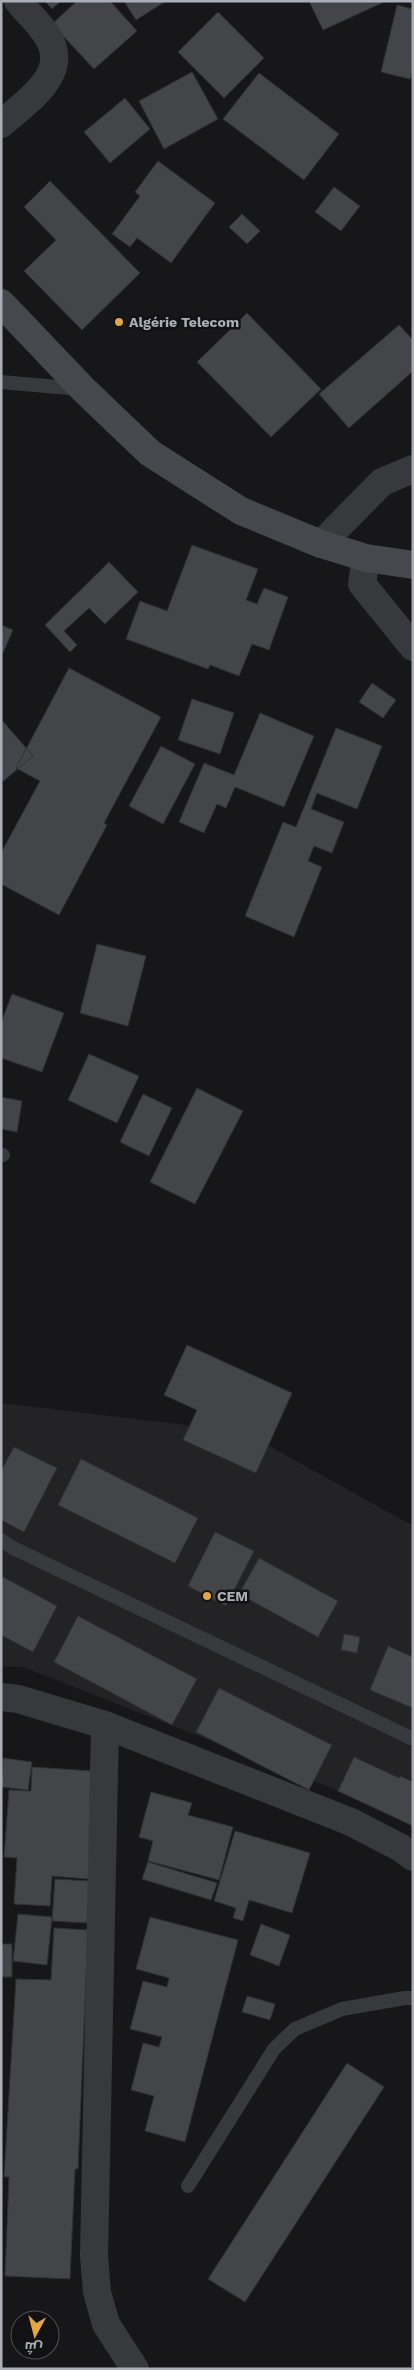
<svg xmlns="http://www.w3.org/2000/svg" width="414" height="2370" font-family="'Work Sans',Cairo,sans-serif">
<rect width="100%" height="100%" fill="#171719"/>
<path fill="#232325" d="M1,1403L244,1432L413,1526V1820L23,1667L1,1666Z"/>
<path fill="#444548" stroke="#313134" d="M45,1H61L52,9Z
M77,1H110L137,31L94,69L52,24Z
M124,1H166L136,20Z
M309,1H383L384,2L323,30Z
M397,5L413,9V69L410,79L381,72Z
M218,12L264,58L224,98L178,52Z
M192,72L218,119L164,149L139,101Z
M259,73L339,134L304,180L223,119Z
M125,98L150,129L110,163L84,132Z
M158,161L215,203L171,263L137,238L130,247L112,234L140,196L135,192Z
M50,181L140,273L82,330L24,271L56,240L24,207Z
M334,187L360,206L341,231L315,212Z
M242,214L260,231L247,244L229,227Z
M247,313L321,389L271,437L197,362Z
M399,325L413,340V371L349,428L319,394Z
M192,545L258,569L246,600L257,604L264,588L288,597L269,650L252,644L239,676L210,665L208,669L126,639L140,601L167,611Z
M109,562L138,592L105,624L89,608L64,631L77,645L70,652L45,625Z
M1,625L13,630L3,653L1,652Z
M69,668L161,717L104,823L107,825L59,915L1,884V853L40,781L16,768Z
M372,683L396,700L383,718L359,702Z
M192,699L234,713L220,754L178,740Z
M260,713L314,736L284,807L235,787L226,808L217,804L204,833L179,822L204,763L234,775Z
M1,719L33,756L1,783Z
M336,728L382,746L357,809L317,793L311,809L344,822L332,853L314,846L308,861L322,867L294,937L245,916L283,822L296,827Z
M161,746L195,764L163,824L129,806Z
M97,944L146,956L128,1026L80,1013Z
M12,994L64,1013L42,1072L1,1058V1023Z
M89,1054L139,1076L117,1123L68,1100Z
M197,1088L243,1111L195,1204L150,1182Z
M143,1094L172,1108L149,1156L120,1142Z
M1,1097L22,1101L17,1132L1,1129Z
M187,1345L292,1393L256,1473L183,1440L197,1410L164,1395Z
M14,1447L57,1468L24,1532L1,1520V1471Z
M81,1459L198,1518L175,1563L58,1505Z
M215,1532L254,1551L226,1606L188,1586Z
M259,1558L338,1601L318,1637L239,1594Z
M1,1576L57,1606L33,1652L1,1635Z
M78,1616L197,1679L172,1725L54,1662Z
M344,1634L360,1637L357,1653L341,1650Z
M388,1646L413,1657V1708L370,1690Z
M219,1688L332,1745L309,1790L196,1732Z
M354,1757L399,1778L400,1776L413,1782V1826L338,1791Z
M3,1758L32,1762L28,1790L1,1787Z
M32,1767L93,1771L89,1879L52,1876L50,1906L14,1904L17,1858L4,1857L9,1790L31,1791Z
M151,1792L192,1803L188,1815L233,1827L219,1880L148,1861L153,1841L139,1837Z
M235,1831L310,1853L292,1913L249,1900L243,1921L233,1918L236,1908L214,1901Z
M148,1862L217,1883L211,1900L142,1879Z
M55,1879L90,1881L87,1923L52,1921Z
M18,1914L52,1917L47,1965L13,1961Z
M150,1917L238,1940L185,2142L145,2131L154,2096L131,2090L143,2043L159,2047L162,2037L130,2029L143,1981L167,1987L169,1978L136,1969Z
M261,1924L290,1935L279,1966L250,1955Z
M54,1928L88,1930L78,2169H75L70,2279L5,2276L9,2177H4L16,1979L51,1980Z
M1,1944H12V1977H1Z
M247,1996L275,2004L270,2020L242,2012Z
M347,2063L384,2087L245,2302L208,2279Z"/>
<g fill="none" stroke-linecap="round" stroke-linejoin="round">
<path stroke="#38393d" stroke-width="14" d="M1,382L80,389
M1,1155H3
M1,1540L13,1548L413,1739
M188,2186L274,2049L295,2029L342,2009L405,1998H413"/>
<path stroke="#38393d" stroke-width="28" d="M1,124C27,101 73,73 46,34C38,22 27,12 18,1
M321,544L382,482L413,469
M366,558L362,584L413,647
M1,1697L18,1699L105,1725L351,1822L401,1848L413,1857
M105,1725L94,2256L97,2292L106,2324L135,2369"/>
<path stroke="#46484d" stroke-width="28" d="M1,303L84,390L150,453L241,511L321,544L366,558L413,565"/>
</g>
<g fill="#e4a644" stroke="#121214" stroke-width="2">
<circle cx="119" cy="322" r="5"/>
<circle cx="207" cy="1596" r="5"/>
</g>
<g text-anchor="middle" dominant-baseline="central" stroke-width="5" stroke-linejoin="round" paint-order="stroke">
<g font-size="14" font-weight="bold" fill="#aaafb7" stroke="#121214" text-anchor="start">
<text x="129" y="322">Algérie Telecom</text>
<text x="217" y="1596">CEM</text>
</g>
</g>
<rect width="414" height="2370" fill="none" stroke="#aaafb7" stroke-width="5"/>
<g transform="translate(35 2335) rotate(187)"><circle r="24" fill="#121214" stroke="#4f5155"/>
<path d="M0-4L9 19L0 12L-9 19Z" fill="#e4a644"/>
<text y="-8" font-size="14" font-weight="bold" text-anchor="middle" fill="#aaafb7">ش</text>
</g>
</svg>
